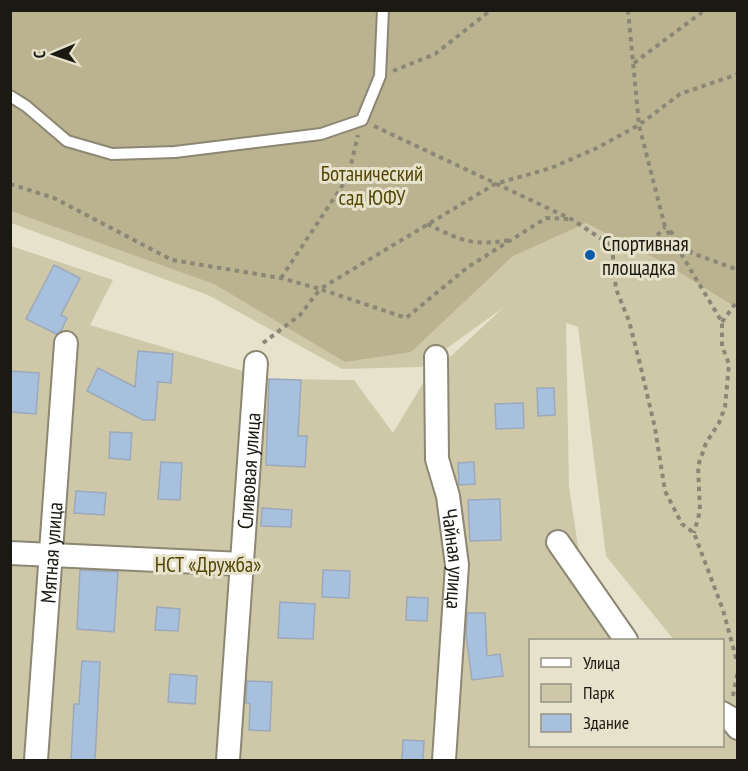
<svg xmlns="http://www.w3.org/2000/svg" width="748" height="771" font-family="'PT Sans Narrow',sans-serif">
<rect width="100%" height="100%" fill="#e7e2cc"/>
<path fill="#cfc8a8" d="M10,11H737V719L723,701L722,640H674L606,556L578,327L566,323L569,487L580,559L631,640H530V746H722L723,720L737,730V760H11V246L113,280L90,325L269,379L354,380L393,433L425,380L504,307L421,367L342,369L208,295L11,223Z"/>
<path fill="#bbb38f" d="M10,11H737V308L666,264L586,223L513,256L411,352L345,362L214,284L11,211Z"/>
<path fill="#a7c0de" stroke="#9ba9ba" stroke-width="1.5" d="M54,265L80,278L61,315L67,318L61,331L56,334L26,319Z
M138,351L173,354L171,383L158,382L155,420H143L87,391L98,368L135,387Z
M10,371L39,373L36,414L10,412Z
M269,379L301,380L298,436H307L305,467L266,465Z
M537,388H554L555,415L538,416Z
M523,403L524,428L496,429L495,404Z
M110,432L132,433L130,460L109,458Z
M161,462L182,463L180,500L158,499Z
M474,462L475,484L459,485L458,463Z
M76,491L106,493L104,515L74,513Z
M500,499L501,540L470,541L468,500Z
M262,508L292,510L291,527L261,526Z
M80,570L118,572L114,632L77,629Z
M323,570L350,571L349,598L322,597Z
M407,597L428,598L427,621L406,620Z
M280,602L315,604L313,639L278,638Z
M157,607L180,609L178,631L155,630Z
M467,613H485L487,656L500,654L503,676L472,680L466,635Z
M82,661L100,662L95,760H71L74,704H79Z
M170,674L197,676L195,704L168,702Z
M247,681L272,682L270,731L249,730L250,704L246,703Z
M403,740L424,741L423,760H402Z"/>
<g fill="none" stroke-linecap="round" stroke-linejoin="round">
<defs>
<path id="service" d="M10,96L26,106L67,141L112,154L175,152L321,134L362,120L380,76L383,10"/>
<g id="minor">
<path id="s1" d="M436,357L437,459L448,496L457,565L444,760"/>
<path d="M558,542L626,640"/>
<path d="M10,553L242,564"/>
<path d="M722,713L729,717L738,728"/>
<path id="s2" d="M36,760L66,343"/>
<path id="s3" d="M228,760L256,363"/>
</g>
</defs>
<use href="#service" stroke="#8c8773" stroke-width="14"/>
<use href="#minor" stroke="#8c8773" stroke-width="26"/>
<path stroke="#8a8777" stroke-width="4" stroke-dasharray="4.5 4.5" stroke-linecap="butt" d="M628,10L639,125L665,227L722,322V346L729,364L725,407L719,423L706,443L698,466L700,511L694,533
M634,63L701,13V10
M393,71L435,54L491,10
M374,126L573,220L612,246L652,241L665,227
M10,184L54,198L172,260L281,278L320,289L495,184L551,168L597,148L639,125L680,94L738,74
M427,224C462,241 472,246 511,240
M670,231L692,253L738,270
M612,246L616,289L629,321L640,364L655,428L665,491L682,524L694,533L723,610L738,665
M281,278L348,177L358,135
M722,322L738,300
M263,343L300,315L320,289L406,318L468,267L546,218L569,219
M733,696L738,670"/>
<use href="#service" stroke="#fff" stroke-width="10"/>
<use href="#minor" stroke="#fff" stroke-width="22"/>
</g>
<circle fill="#075caa" stroke="#e7e2cc" stroke-width="2" cx="590" cy="255" r="6"/>
<g text-anchor="middle" dominant-baseline="central" stroke-width="6" stroke-linejoin="round" paint-order="stroke">
<g font-size="21" fill="#534603" stroke="#e7e2cc">
<text x="372" y="173">Ботанический<tspan x="372" dy="24">сад ЮФУ</tspan></text>
<text x="208" y="564">НСТ «Дружба»</text>
</g>
<g font-size="21" fill="#1b1a12" stroke="#e7e2cc" text-anchor="start">
<text x="602" y="243">Спортивная<tspan x="602" dy="24">площадка</tspan></text>
</g>
<g font-size="21" fill="#1b1a12" stroke="#e7e2cc">
<text stroke="none"><textPath href="#s3" startOffset="290">Сливовая улица</textPath></text>
<text stroke="none"><textPath href="#s2" startOffset="208">Мятная улица</textPath></text>
<text stroke="none"><textPath href="#s1" startOffset="204">Чайная улица</textPath></text>
</g>
</g>
<rect width="748" height="771" fill="none" stroke="#1b1a12" stroke-width="24"/>
<rect x="529" y="639" width="195" height="108" fill="#e7e2cc" stroke="#959282" stroke-width="1.5"/>
<rect x="541" y="658" width="30" height="9" fill="#ffffff" stroke="#959282" stroke-width="1.5"/>
<text x="583" y="669" font-size="18" fill="#1b1a12">Улица</text>
<rect x="541" y="684" width="30" height="18" fill="#cfc8a8" stroke="#959282" stroke-width="1.5"/>
<text x="583" y="699" font-size="18" fill="#1b1a12">Парк</text>
<rect x="541" y="714" width="30" height="18" fill="#a7c0de" stroke="#959282" stroke-width="1.5"/>
<text x="583" y="729" font-size="18" fill="#1b1a12">Здание</text>
<g transform="translate(54 54) rotate(268)" stroke="#e7e2cc" stroke-width="4.5" paint-order="stroke">
<path d="M0-4.5L10 22L0 15L-10 22Z" fill="#1b1a12"/>
<text y="-9" font-size="16" font-weight="bold" text-anchor="middle" fill="#1b1a12">С</text>
</g>
</svg>
